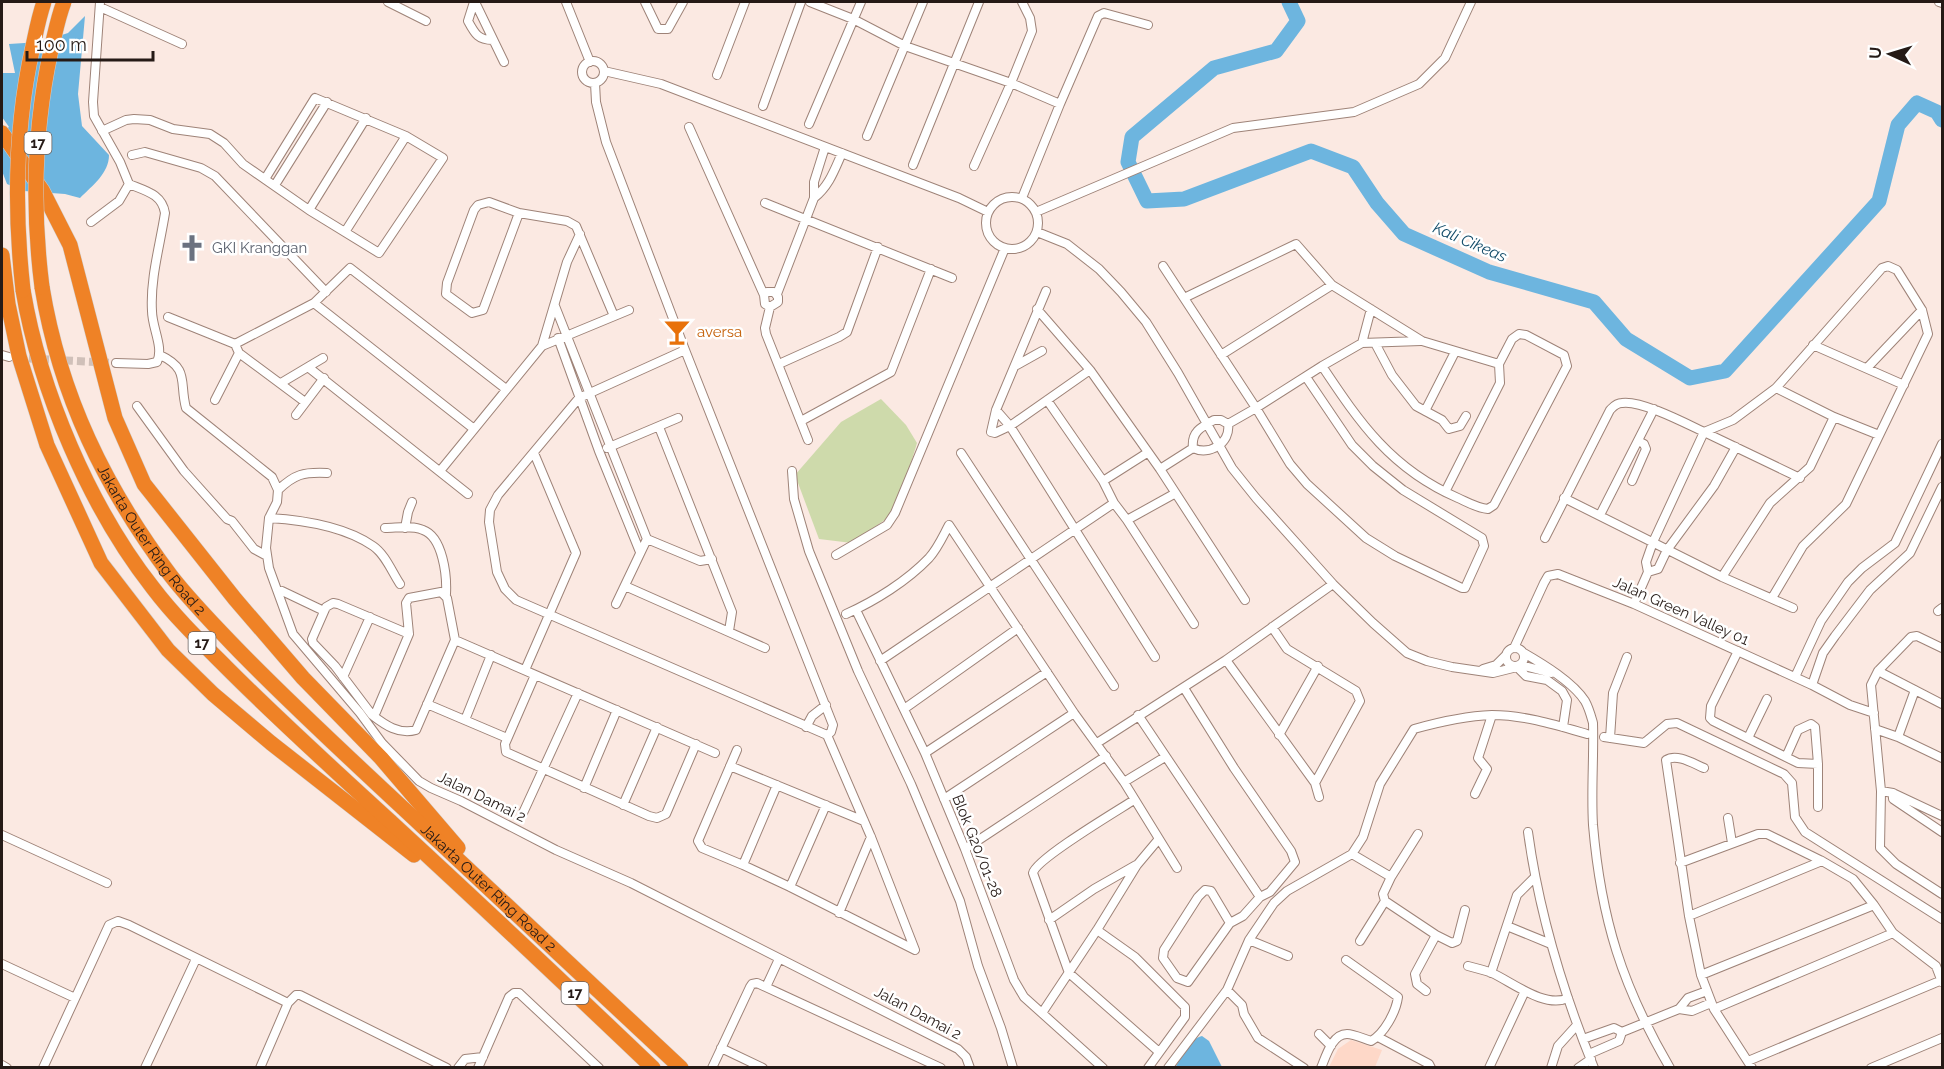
<svg xmlns="http://www.w3.org/2000/svg" width="1944" height="1069" font-family="Raleway,sans-serif">
<rect width="100%" height="100%" fill="#fbe9e2"/>
<path fill="#fed8c8" d="M1351,1040L1382,1050L1375,1067H1329L1338,1049Z"/>
<path fill="#cedaab" d="M881,399L906,425L917,443L896,512L852,543L819,539L795,475L841,422Z"/>
<path fill="#6db5df" d="M85,16L78,94L82,126L109,155C109,173 93,185 80,198L65,194L24,191L7,184L2,171V132L9,127L2,117V73H15L9,44L40,42L68,33Z
M1202,1036L1209,1041L1222,1067L1175,1068C1182,1057 1189,1039 1202,1036Z"/>
<g fill="none" stroke-linecap="round" stroke-linejoin="round">
<path stroke="#6db5df" stroke-width="15" d="M1289,2L1298,21L1276,51L1214,68L1132,137L1128,162L1147,201L1184,199L1311,151L1353,167L1377,203L1404,234L1489,272L1594,302L1626,339L1690,378L1725,371L1879,201L1898,125L1917,103L1937,112L1942,120"/>
<path stroke="#d0c0b9" stroke-width="8" stroke-dasharray="8 4" stroke-linecap="butt" d="M17,358L116,363"/>
<defs>
<path id="minor" d="M100,2L93,102L94,116L120,162L129,184C146,191 162,194 165,213C160,245 150,279 152,311C152,328 164,347 157,362L148,364L116,363
M388,2L426,21
M474,2L468,21C475,34 478,40 493,40
M475,2L504,62
M566,2L590,62
M645,2L658,29H668L683,2
M810,2L853,19L905,46L1011,83L1060,104
M1939,2L1942,3
M100,7L182,44
M582 72a11 11 0 1 1 22 0a11 11 0 1 1-22 0Z
M604,71L661,84L959,198L988,212
M717,75L745,2
M595,83L596,102L606,142L685,350L833,725L831,732L827,735L516,600L505,589L497,572L489,522L490,510L498,495L579,398L685,350
M763,106L801,2
M809,124L861,2
M689,127L764,295L765,304L770,307L778,302V297L774,292H767L764,295
M102,131L126,120L134,119L150,120L173,129L210,134L224,143L243,164L309,210L379,253L443,158L406,136L315,98L265,179
M867,136L923,2
M132,155L145,152L201,168L215,176L326,292
M913,165L979,2
M974,166L1011,83L1032,31L1030,18L1022,2
M275,185L327,102
M986 223a26 26 0 1 1 52 0a26 26 0 1 1-52 0Z
M814,198C829,186 834,171 842,153
M1022,198L1060,104L1098,16L1104,13L1148,25
M489,202L519,213L483,310L472,313L446,294L447,283L474,210L478,205Z
M765,203L952,278
M309,210L366,118
M1036,212L1233,128L1354,112L1419,84L1445,58L1471,2
M519,213L567,221L576,226L614,316
M91,222L119,201L129,184
M345,232L406,136
M1037,232L1067,244L1099,269L1121,292L1146,322L1178,373L1232,468L1256,498L1333,584L1373,623L1407,653L1427,661L1452,667L1493,673L1517,667L1526,676L1547,680L1562,691L1567,700L1563,727
M1163,266L1256,408L1290,464L1307,484L1366,538L1395,556L1462,588H1465L1484,546L1482,538L1403,490L1373,466L1352,445L1306,377
M1046,291L996,410L991,432L995,433L1010,426L1090,370
M777,294L814,198V182L825,147
M1184,298L1296,244L1332,285L1422,341L1499,364
M314,303L474,429
M555,306L647,539
M770,307L765,328L766,334L808,440
M1037,309L1090,370L1160,469L1245,600
M168,317L235,344L239,353L305,402
M558,338L599,451L640,552
M1362,343L1371,309
M1375,343L1392,375L1416,406L1442,420L1449,429L1460,426L1466,416
M235,344L314,303L350,268L506,389
M1813,345L1904,385
M542,346L567,262L580,234
M2,355L9,357
M160,355C190,369 179,382 186,408L272,477L278,490L277,502L269,518L266,548L269,568L293,634L360,713L382,743L419,781L431,788L461,801L556,850L631,883L958,1049L966,1057L970,1068
M1221,355L1332,285
M779,364L839,337L847,332L878,247
M1017,365L1042,351
M1322,366C1360,423 1391,469 1458,498C1467,502 1477,508 1488,509L1494,505L1567,366L1564,355L1526,335L1519,334L1512,339L1499,364L1500,383L1445,492
M308,367L468,494
M1867,368L1922,310
M281,383L323,358
M1776,388L1834,417L1879,435
M215,400L239,353
M1047,400L1103,481L1114,503L1127,520L1194,624
M137,406L184,471L227,519L232,521L254,549L267,556
M996,410L1010,426L1155,657
M1425,411L1455,352
M296,415L324,378
M1214,420H1221L1228,424C1231,443 1209,456 1193,448C1191,432 1201,427 1214,420Z
M801,421L891,372L931,269
M1228,424L1256,408L1322,366L1362,343L1421,341
M659,427L732,612L729,631
M607,448L678,418
M961,453L1114,686
M1160,469L1193,448
M440,471L542,346L629,310
M792,471L794,499L809,551L858,671L911,784L960,901L978,966L1001,1028L1013,1068
M1103,481L1147,453
M1632,481L1646,449L1644,444L1638,441
M278,490C295,474 303,472 327,473
M1564,498L1722,577L1793,608
M1600,515L1654,409
M269,518C303,520 344,526 373,546C385,554 392,572 400,584
M1127,520L1174,494
M385,528C397,528 412,525 423,530C443,537 447,576 446,594
M405,528L408,512L412,502
M1545,538L1610,410C1613,407 1616,403 1622,403C1641,400 1685,423 1704,432L1733,420L1776,388L1882,268L1888,266L1897,270L1922,310L1928,334L1846,504L1803,546L1772,598
M836,555L887,525L895,513L1005,248
M1648,572L1658,569L1667,550L1714,486L1736,447
M1722,577L1770,503L1810,467L1834,417
M625,586L765,648
M282,591L324,611
M616,604L647,539L700,561L712,559
M1634,604L1648,572L1646,562L1653,542L1704,432L1800,478
M856,610L925,753L965,849L1014,980L1024,997L1103,1068
M1938,611L1942,608
M846,614C875,601 907,581 929,558C938,548 943,536 949,525L1074,713L1124,782L1177,868
M1272,627L1287,649L1356,691L1360,701L1315,783
M455,640L715,753
M1506 657a9 9 0 1 1 18 0a9 9 0 1 1-18 0Z
M1514,648L1544,583L1548,576L1558,574L1634,604L1812,685L1850,705L1874,713
M1942,648L1917,636L1911,637L1878,671L1871,685L1881,791L1880,848L1896,864L1942,894
M1738,651L1711,706L1710,718L1713,721L1798,763L1818,764
M1524,653C1543,664 1573,682 1585,701C1589,708 1591,716 1593,723C1594,757 1591,791 1593,825C1601,919 1622,986 1670,1068
M1226,660L1315,783L1319,797
M880,661L1114,503
M1521,665L1551,673
M1483,669L1496,665L1506,655
M525,670L576,553L534,453
M1878,671L1942,704
M535,675L505,744L506,752L649,816L657,818L666,814L696,744
M343,677L370,617
M1795,677L1821,621L1848,582L1862,568L1895,543L1942,444
M1812,685L1823,653L1835,636L1870,590L1910,553L1942,487
M1184,688L1234,768L1291,851L1295,862L1270,892L1260,897L1243,916L1230,923L1188,982L1177,978L1163,958L1164,950L1198,897L1205,890L1211,891L1230,923
M427,704L507,738
M904,709L1018,628
M372,715C385,725 399,735 416,730L455,640L447,598L441,592L409,598L406,603L409,634L376,712L372,715L335,666L313,643L312,639L326,607L333,603L338,604L409,634
M1138,715L1260,897
M465,720L491,655
M806,727L812,716L826,705
M1875,729L1898,737L1942,758
M1279,735L1318,666
M1604,737L1644,743L1667,724L1677,723L1784,774L1792,783L1795,817L1805,832L1942,919
M1898,737L1915,690
M1610,738L1613,693L1627,657
M1748,738L1767,699
M1097,743L1226,660L1333,584
M737,750L698,841L702,848L743,865L777,785
M925,753L1047,672
M1786,757L1798,730L1811,724L1815,727L1818,764V807
M730,766L864,821
M1704,768C1694,764 1677,753 1666,760L1689,916L1701,975L1714,1009L1752,1068
M1124,782L1165,757
M584,788L617,710
M1881,791L1893,793L1942,816
M1893,793V799L1942,832
M1475,794L1487,769L1478,758L1492,715
M944,799L1074,713
M1134,800C1117,811 1036,859 1033,873L1069,973L1159,1052
M623,805L657,727
M523,813L578,693
M1728,818L1732,843
M1528,832C1539,913 1563,992 1594,1068
M2,835L107,883
M965,849L1106,756
M1352,854L1391,877L1383,894L1385,901L1436,935L1452,943L1457,941L1465,910
M1680,863L1758,834H1767L1822,861L1853,879L1874,905L1893,933L1936,966L1942,982
M743,865L790,887L915,950L871,837L827,735
M1391,877L1418,834
M790,887L826,805
M839,913L871,837
M1689,916L1822,861
M1049,920L1094,889L1136,865
M1507,926L1551,944
M1097,930L1135,957L1185,1007V1017L1148,1068
M1249,940L1288,956
M1360,941L1385,901
M2,964L75,998
M1468,966C1476,968 1484,970 1492,973C1512,982 1545,1009 1568,998
M1491,973L1517,895L1534,878
M1701,975L1874,905
M766,987L779,959
M1227,990L1242,1005L1244,1014L1258,1038L1304,1068
M1426,991L1417,984L1415,974L1436,935
M1679,1009L1692,1011L1711,1003
M1714,1009L1893,933
M1042,1013L1097,930L1137,865L1158,840
M1319,1034L1331,1046
M1378,1037L1429,1064L1431,1068
M1583,1039L1614,1028L1622,1032L1679,1009L1688,998L1707,991
M721,1048L763,1068
M1589,1054L1619,1041L1622,1032
M1748,1061L1942,980
M2,1065L7,1068
M43,1068L109,925L118,921L129,925L288,1003
M145,1068L196,959
M260,1068L288,1003L296,995H300L447,1068
M458,1068L465,1059L483,1057
M478,1068L509,997L514,993H519L599,1068
M712,1068L750,987L752,984L757,983L941,1068
M1168,1068L1227,990L1249,940L1274,903L1287,891L1352,854L1363,837L1380,784L1414,729C1439,722 1465,716 1492,715C1524,715 1556,725 1587,734
M1321,1068C1326,1056 1332,1034 1347,1034C1354,1034 1364,1039 1371,1041C1384,1034 1396,1012 1398,997L1346,960
M1489,1068L1525,991
M1551,1068L1558,1046L1577,1025
M1578,1068L1591,1059
M1871,1068L1942,1038"/>
<g id="motorway">
<path d="M2,133L42,190L70,245L115,418L144,484L235,599L303,678L381,758L458,848"/>
<path d="M2,255L8,304L19,356L47,445L101,563L168,650L213,694L271,743L414,855"/>
<path id="s1" d="M42,287C60,396 105,488 171,576C192,603 217,628 241,653C294,707 349,758 405,810C497,896 589,982 681,1068"/>
<path d="M23,290C40,391 90,508 153,588C175,617 201,642 226,667C280,721 335,771 391,822C479,903 566,985 653,1068"/>
</g>
</defs>
<use href="#minor" stroke="#9e8378" stroke-width="10"/>
<use href="#motorway" stroke="#cfcdcc" stroke-width="16"/>
<use href="#minor" stroke="#fff" stroke-width="8"/>
<use href="#motorway" stroke="#ef8226" stroke-width="15"/>
<defs>
<path id="motorway-bridge" d="M42,287C32,208 34,128 51,50C55,34 58,17 64,2
M23,290C14,209 15,126 33,46C36,32 39,16 44,2"/>
</defs>
<use href="#motorway-bridge" stroke="#cfcdcc" stroke-width="16" stroke-linecap="butt"/>
<use href="#motorway-bridge" stroke="#ef8226" stroke-width="15"/>
</g>
<defs>
<symbol id="church-bare" viewBox="-9 -9 18 18"><path d="M-1.2-6h2.4v3.5h3.3v2.4h-3.3V6h-2.4V-.1h-3.3v-2.4h3.3Z" fill="#6b7280" stroke="#fff" stroke-width="2.5" paint-order="stroke"/></symbol>
<symbol id="bar-bare" viewBox="-9 -9 18 18"><path d="M-6-5H6L.8 .8V4.5H3.5V6h-7V4.5H-.8V.8Z" fill="#e8710a" stroke="#fff" stroke-width="2.5" paint-order="stroke"/></symbol>
</defs>
<g fill-rule="evenodd">
<use href="#church-bare" x="173" y="229" width="38" height="38"/>
<use href="#bar-bare" x="658" y="313" width="38" height="38"/>
</g>
<g text-anchor="middle" dominant-baseline="central" stroke-width="5" stroke-linejoin="round" paint-order="stroke">
<g fill="#fff" stroke="#665f5c" stroke-width="1.5">
<rect x="24.5" y="132" width="27" height="22" rx="4.5"/>
<rect x="188.5" y="632" width="27" height="22" rx="4.5"/>
<rect x="561.5" y="982" width="27" height="22" rx="4.5"/>
</g>
<g font-size="14" font-weight="bold" fill="#251a16">
<text x="38" y="143">17</text>
<text x="202" y="643">17</text>
<text x="575" y="993">17</text>
</g>
<g font-size="15" fill="#5b616d" stroke="#fff" text-anchor="start">
<text x="212" y="248">GKI Kranggan</text>
</g>
<g font-size="15" fill="#c56008" stroke="#fff" text-anchor="start">
<text x="697" y="332">aversa</text>
</g>
<g font-size="15" fill="#251a16" stroke="#fff">
<text stroke="none"><textPath href="#s1" startOffset="279">Jakarta Outer Ring Road 2</textPath></text>
<text transform="translate(1681 611) rotate(24)">Jalan Green Valley 01</text>
<text transform="translate(482 797) rotate(26)">Jalan Damai 2</text>
<text transform="translate(977 846) rotate(68)">Blok G20/01-28</text>
<text stroke="none"><textPath href="#s1" startOffset="765">Jakarta Outer Ring Road 2</textPath></text>
<text transform="translate(918 1013) rotate(28)">Jalan Damai 2</text>
</g>
<g font-size="16" font-style="italic" fill="#144d6a" stroke="#fff">
<text transform="translate(1470 242) rotate(23)">Kali Cikeas</text>
</g>
</g>
<rect width="1944" height="1069" fill="none" stroke="#251a16" stroke-width="6"/>
<g transform="translate(1890 54) rotate(274)" stroke="#ffffff" stroke-width="4.5" paint-order="stroke">
<path d="M0-4.5L10 22L0 15L-10 22Z" fill="#251a16"/>
<text y="-9" font-size="16" font-weight="bold" text-anchor="middle" fill="#251a16">U</text>
</g>
<path d="M27 51v9h126v-9" fill="none" stroke="#251a16" stroke-width="3"/>
<text x="36" y="51" font-size="18" fill="#251a16" stroke="#ffffff" stroke-width="4.5" paint-order="stroke">100 m</text>
</svg>
